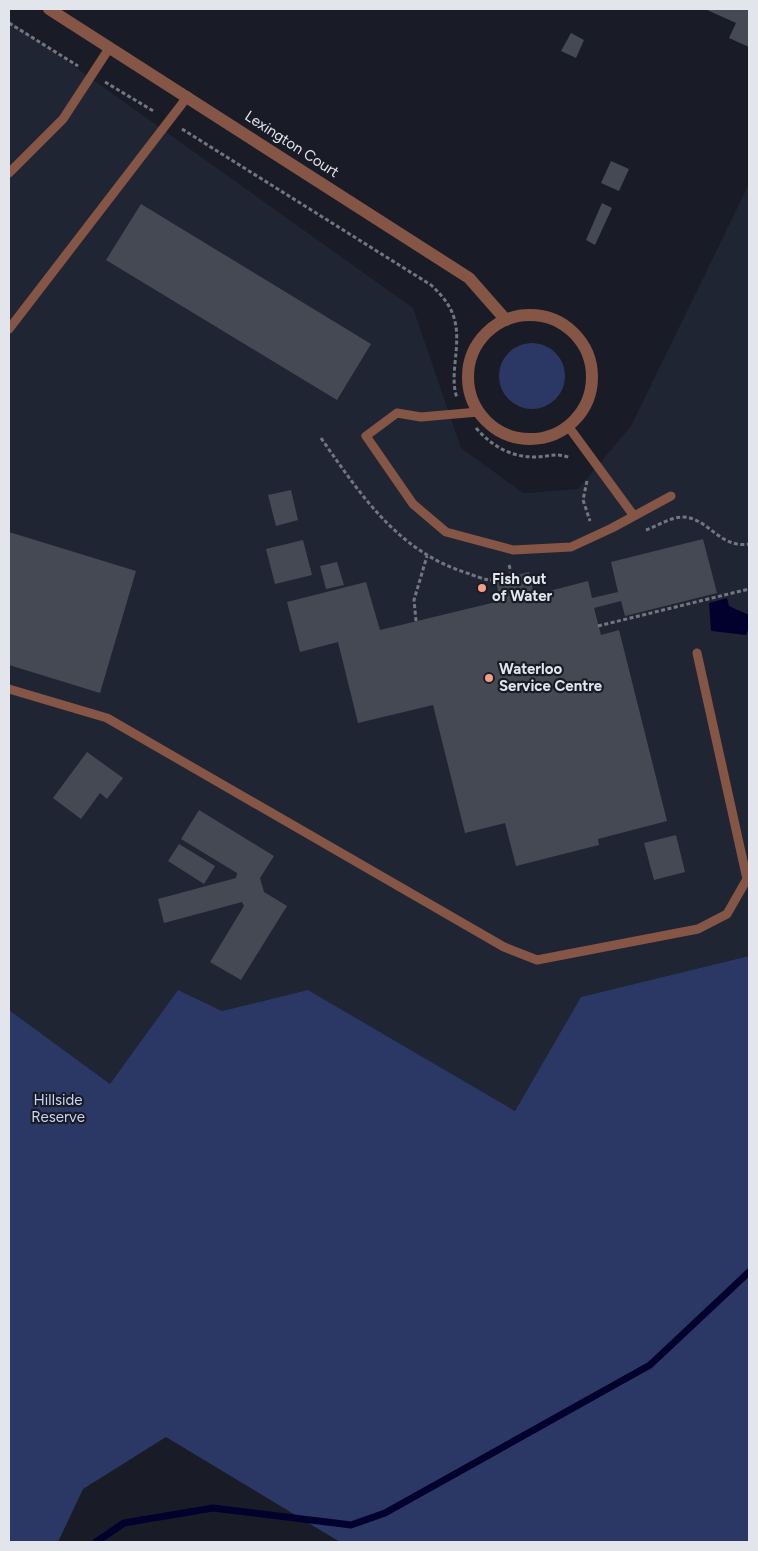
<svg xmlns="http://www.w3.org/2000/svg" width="758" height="1551" font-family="Figtree,sans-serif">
<rect width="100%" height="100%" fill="#191c26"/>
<path fill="#202534" d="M9,20L413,308L461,448L523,493L578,489L631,426L749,184V956L581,997L515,1111L308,990L222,1011L178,990L110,1084L9,1010Z"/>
<path fill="#2b3865" d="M499 376a33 33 0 1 1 66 0a33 33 0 1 1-66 0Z
M749,956V1542H340L166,1437L83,1489L58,1542H9V1010L110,1084L178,990L222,1011L308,990L515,1111L581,997Z"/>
<path fill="#02012e" d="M727,598L729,606L749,615V628L746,635L711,631L709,603Z"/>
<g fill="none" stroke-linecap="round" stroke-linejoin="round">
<path stroke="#02012e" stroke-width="7" d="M96,1542L124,1523L213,1508L351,1525L385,1513L650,1365L749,1272"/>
</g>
<path fill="#454954" d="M705,9H749V47L729,38L736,23Z
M571,33L584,40L576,58L561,51Z
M611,161L629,169L619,191L601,183Z
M602,203L612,208L595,245L586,240Z
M141,204L371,344L337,400L106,260Z
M291,490L298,520L276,526L268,495Z
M9,532L136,571L100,693L9,665Z
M703,539L717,593L625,616L621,601L594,608L601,635L619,630L667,821L598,839L599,845L516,866L505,823L465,833L433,705L358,723L338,642L300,652L287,602L366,582L380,630L500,601L496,580L529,572L534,595L588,581L592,598L618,592L611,562Z
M303,540L312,575L275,584L266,549Z
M337,562L344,585L326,589L320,566Z
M87,752L123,778L107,799L100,793L81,819L53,798Z
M199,810L274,856L260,878L264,892L287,906L241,980L210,962L244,906L242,902L164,923L158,899L236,878L237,873L181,839Z
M676,835L685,872L654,880L644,843Z
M179,844L215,866L204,884L168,861Z"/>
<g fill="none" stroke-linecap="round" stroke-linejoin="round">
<path stroke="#73767e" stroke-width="3" stroke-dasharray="4 2.5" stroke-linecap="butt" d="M9,23L78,66
M105,82L155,112
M182,129L431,285C458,310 459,327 455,363C454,375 453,386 457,398
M476,428C492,446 510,457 535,457C547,457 558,452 570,458
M321,438C360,494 397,550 464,572C487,580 489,583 512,577
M587,481L583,500L590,521
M646,530C657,526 671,517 683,517C707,517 720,549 749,544
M509,565L513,579
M416,621L414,600L427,556
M598,626L749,589"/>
<path stroke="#855646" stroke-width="9" d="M9,173L63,119L110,47
M9,329L188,96
M478,412L421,417L397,413L366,436L413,504L446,532L513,550L571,547L612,528L671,496
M568,426L634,516
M9,689L107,718L504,947L537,960L698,929L727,914L747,879L697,653"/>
<path stroke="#855646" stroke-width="12" d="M49,9L469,278L506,320
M468 377a62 62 0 1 1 124 0a62 62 0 1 1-124 0Z"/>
</g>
<g fill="#f39f83" stroke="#191c26" stroke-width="2">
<circle cx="482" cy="588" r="5"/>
<circle cx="489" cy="678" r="5"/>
</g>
<g text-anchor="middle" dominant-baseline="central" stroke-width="4.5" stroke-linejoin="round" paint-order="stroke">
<g font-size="15" fill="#e2e5ec" stroke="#191c26">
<text transform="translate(292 144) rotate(33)">Lexington Court</text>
</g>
<g font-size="15" font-weight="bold" fill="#e2e5ec" stroke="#191c26" text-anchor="start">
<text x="492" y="579">Fish out<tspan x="492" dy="17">of Water</tspan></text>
<text x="499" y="669">Waterloo<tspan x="499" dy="17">Service Centre</tspan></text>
</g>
<g font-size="15" fill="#c9d5f7" stroke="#191c26">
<text x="58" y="1100">Hillside<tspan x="58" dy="17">Reserve</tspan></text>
</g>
</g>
<rect width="758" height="1551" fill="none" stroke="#e2e5ec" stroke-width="20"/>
</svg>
